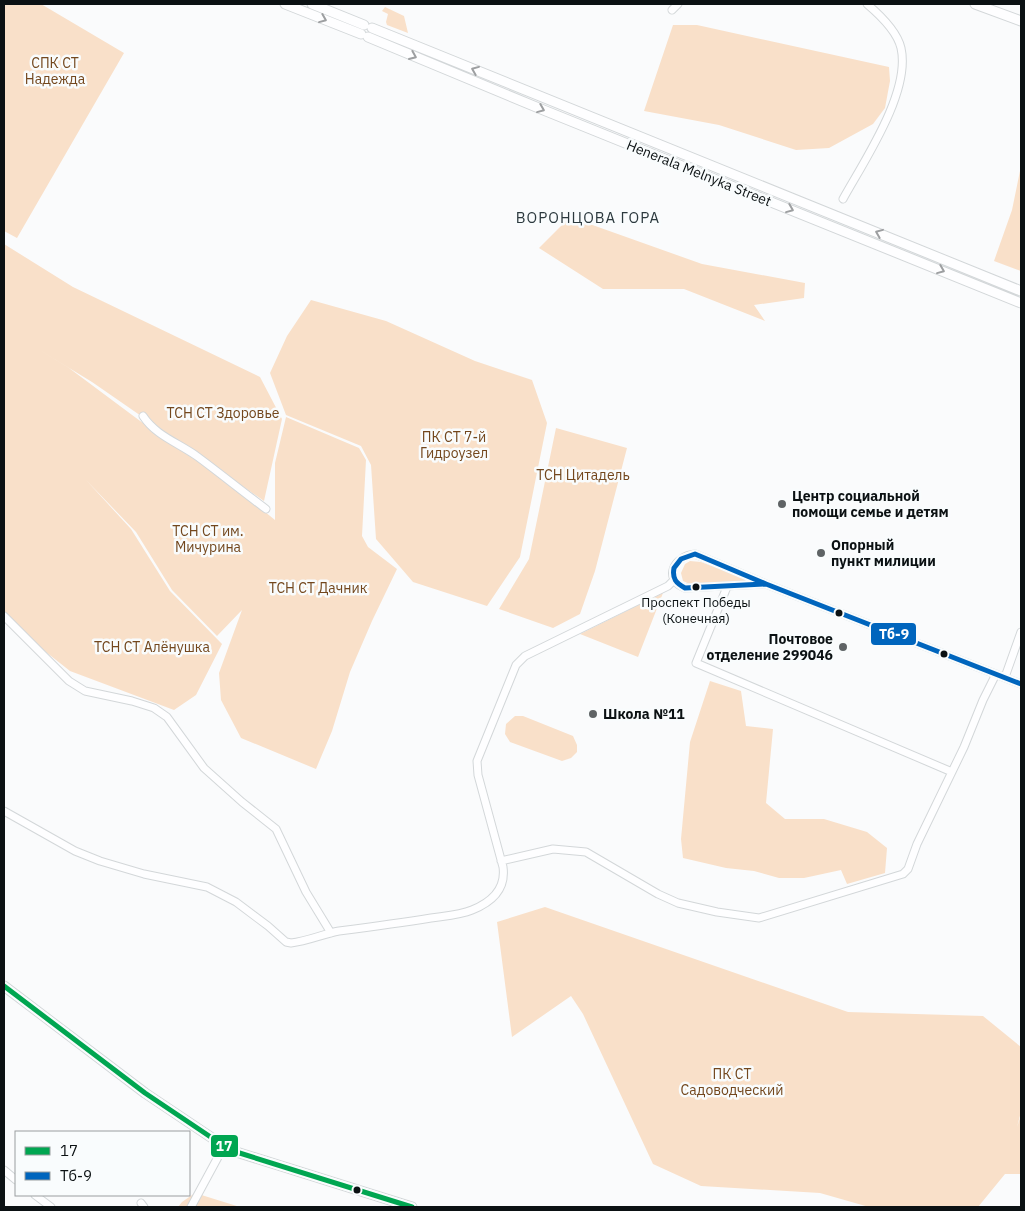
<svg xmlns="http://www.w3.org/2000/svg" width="1025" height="1211" font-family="'IBM Plex Sans',sans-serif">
<rect width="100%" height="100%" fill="#fafbfc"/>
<path fill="#f9e0c9" d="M4,4H41L124,53L17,238L4,231Z
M385,7L404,16L408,33L387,25L386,22L388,14L382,11Z
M673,25H697L889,67L890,81L885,108L873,124L829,148L796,150L719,125L644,111Z
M1021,166V271L994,261L1012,210Z
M570,217L702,264L805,283L804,298L754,305L765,321L684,289H603L539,248Z
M4,244L73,287L260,377L282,419L264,501L92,382L25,341L69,368L171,444L223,478L275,520V463L286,417L359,448L366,460L362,536L368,547L397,569L372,621L350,672L332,731L316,769L241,738L221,700L219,673L242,610L217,636L172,590L136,532L86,480L131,529L170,591L222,644L196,695L174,710L70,671L4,619Z
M311,300L386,321L475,361L532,380L547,423L520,557L487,606L413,582L376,539L371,465L361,446L286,415L270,373L287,336Z
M556,428L627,448L595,571L580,614L553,628L499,609L529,559Z
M690,561L701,562L744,578L745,580V582L692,585L683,581L681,573L685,564Z
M663,593L638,657L580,634Z
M710,681L741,691L746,726L773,729L766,803L785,819H824L867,832L887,848L885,873L847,884L841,870L804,878H779L754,871L726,868L683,858L681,839L690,742Z
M515,716H523L573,736L577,745V752L571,758L562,761L510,742L505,734L506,724Z
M545,907L848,1012L983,1016L1021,1047V1112L1017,1127L1021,1115V1174H1005L978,1207H869L820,1193L701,1186L653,1164L583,1014L571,996L512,1037L497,922Z
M195,1193L240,1207H178L182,1202Z"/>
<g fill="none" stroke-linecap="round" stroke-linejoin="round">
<defs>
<path id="minor" d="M672,10L678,4
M843,199C864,161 911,92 901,48C897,31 880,15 867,4
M143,416C156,436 179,443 198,457C221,474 243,492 266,509
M766,584L685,588C662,579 674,556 695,554L766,584L1021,684
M727,587L696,663L952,772
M4,616L69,681L85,691L132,701L154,708L167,717L204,768L242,802L276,829L306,892L331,933
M1005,677L1021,632
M4,811L75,851L100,861L144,874L207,887L236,902L268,926L286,942L291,943C308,941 323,934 339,931C370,927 400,923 431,918C444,916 460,915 472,910C492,902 506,889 503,867L478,775L477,761L516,665L525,656L668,586L674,580
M501,861L553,849L586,852L658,894L678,903L717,912L759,918L903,874L908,869L917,844L964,747L983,700L996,674
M4,1170L16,1180
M35,1195L51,1207
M141,1203L144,1207
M191,1207L224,1146"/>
<path id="major" d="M285,4L361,34
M312,4L364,25
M975,4L1021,21
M372,28L1021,291
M368,37L541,109L1021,303
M4,986L145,1093L230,1150L412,1207"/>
</defs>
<use href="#minor" stroke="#d3d7d9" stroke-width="9"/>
<use href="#major" stroke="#d3d7d9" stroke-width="11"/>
<use href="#minor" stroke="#fefeff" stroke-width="7"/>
<use href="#major" stroke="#fefeff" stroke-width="9"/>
<defs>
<path id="bus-1" d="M4,986L145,1093L230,1150L412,1207"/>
<path id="bus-2" d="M695,554L766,584L685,588C676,583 672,579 674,568L681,559Z
M766,584L1021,684"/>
</defs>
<use href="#bus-1" stroke="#f9fcfd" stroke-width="9"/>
<use href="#bus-2" stroke="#f9fcfd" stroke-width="9"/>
<use href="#bus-1" stroke="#00a651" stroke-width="5"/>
<use href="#bus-2" stroke="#0065bd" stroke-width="5"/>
</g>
<defs><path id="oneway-chevron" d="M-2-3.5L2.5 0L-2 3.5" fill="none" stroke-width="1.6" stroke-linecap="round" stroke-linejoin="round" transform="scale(1.25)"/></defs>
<g stroke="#9d9fa1">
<use href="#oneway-chevron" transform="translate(323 19) rotate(22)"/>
<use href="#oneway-chevron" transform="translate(413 56) rotate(23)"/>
<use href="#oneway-chevron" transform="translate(475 70) rotate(-158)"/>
<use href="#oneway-chevron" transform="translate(541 109) rotate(22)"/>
<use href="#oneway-chevron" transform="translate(790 209) rotate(22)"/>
<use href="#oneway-chevron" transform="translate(879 233) rotate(-158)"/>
<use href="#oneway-chevron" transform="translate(941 270) rotate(22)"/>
</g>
<g fill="#5f6365" stroke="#f9fcfd" stroke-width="2">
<circle cx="782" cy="504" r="5"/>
<circle cx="821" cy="553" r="5"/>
<circle cx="843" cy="647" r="5"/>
<circle cx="593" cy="714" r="5"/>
</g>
<g fill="#0b1113" stroke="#f9fcfd" stroke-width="2">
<circle cx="696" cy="587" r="4.5"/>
<circle cx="839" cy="613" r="4.5"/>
<circle cx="944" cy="654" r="4.5"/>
<circle cx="357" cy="1190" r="4.5"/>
</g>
<g text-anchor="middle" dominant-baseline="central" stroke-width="5" stroke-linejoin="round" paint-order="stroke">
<g font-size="13" fill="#0b1113" stroke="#f9fcfd">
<text x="696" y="602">Проспект Победы<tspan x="696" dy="16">(Конечная)</tspan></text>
</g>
<g font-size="14" fill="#73471d" stroke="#f9fcfd">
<text x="55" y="63">СПК СТ<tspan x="55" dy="16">Надежда</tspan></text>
<text x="223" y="413">ТСН СТ Здоровье</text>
<text x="454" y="437">ПК СТ 7-й<tspan x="454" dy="16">Гидроузел</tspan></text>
<text x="583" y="475">ТСН Цитадель</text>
<text x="208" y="531">ТСН СТ им.<tspan x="208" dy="16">Мичурина</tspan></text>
<text x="318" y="588">ТСН СТ Дачник</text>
<text x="152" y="647">ТСН СТ Алёнушка</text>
<text x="732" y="1074">ПК СТ<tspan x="732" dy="16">Садоводческий</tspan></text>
</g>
<g font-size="14" fill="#0b1113" stroke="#f9fcfd">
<text transform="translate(699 173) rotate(22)">Henerala Melnyka Street</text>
</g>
<g font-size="14" font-weight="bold" fill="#0b1113" stroke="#f9fcfd" text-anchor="start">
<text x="792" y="496">Центр социальной<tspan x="792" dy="16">помощи семье и детям</tspan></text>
<text x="831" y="545">Опорный<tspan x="831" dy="16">пункт милиции</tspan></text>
<text x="833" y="639" text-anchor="end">Почтовое<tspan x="833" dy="16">отделение 299046</tspan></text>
<text x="603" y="714">Школа №11</text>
</g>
<g font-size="15" letter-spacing="1" fill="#2c393e" stroke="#f9fcfd">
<text x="588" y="217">ВОРОНЦОВА ГОРА</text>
</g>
</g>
<g stroke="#f9fcfd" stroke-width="2">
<rect x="870" y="622" width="47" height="24" rx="5" fill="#0065bd"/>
<rect x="210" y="1134" width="29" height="24" rx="5" fill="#00a651"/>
</g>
<g font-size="14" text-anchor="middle" font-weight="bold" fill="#fff">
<text x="894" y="639">Тб-9</text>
<text x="224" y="1151">17</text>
</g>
<rect width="1025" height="1211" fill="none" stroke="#0b1113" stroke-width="10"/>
<rect x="15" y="1131" width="175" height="65" fill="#f9fcfd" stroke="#9a9e9f"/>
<rect x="25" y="1147" width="25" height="8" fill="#00a651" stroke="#9a9e9f"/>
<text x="60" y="1156" font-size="15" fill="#0b1113">17</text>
<rect x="25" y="1172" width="25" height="8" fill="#0065bd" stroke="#9a9e9f"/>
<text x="60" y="1181" font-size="15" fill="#0b1113">Тб-9</text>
</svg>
